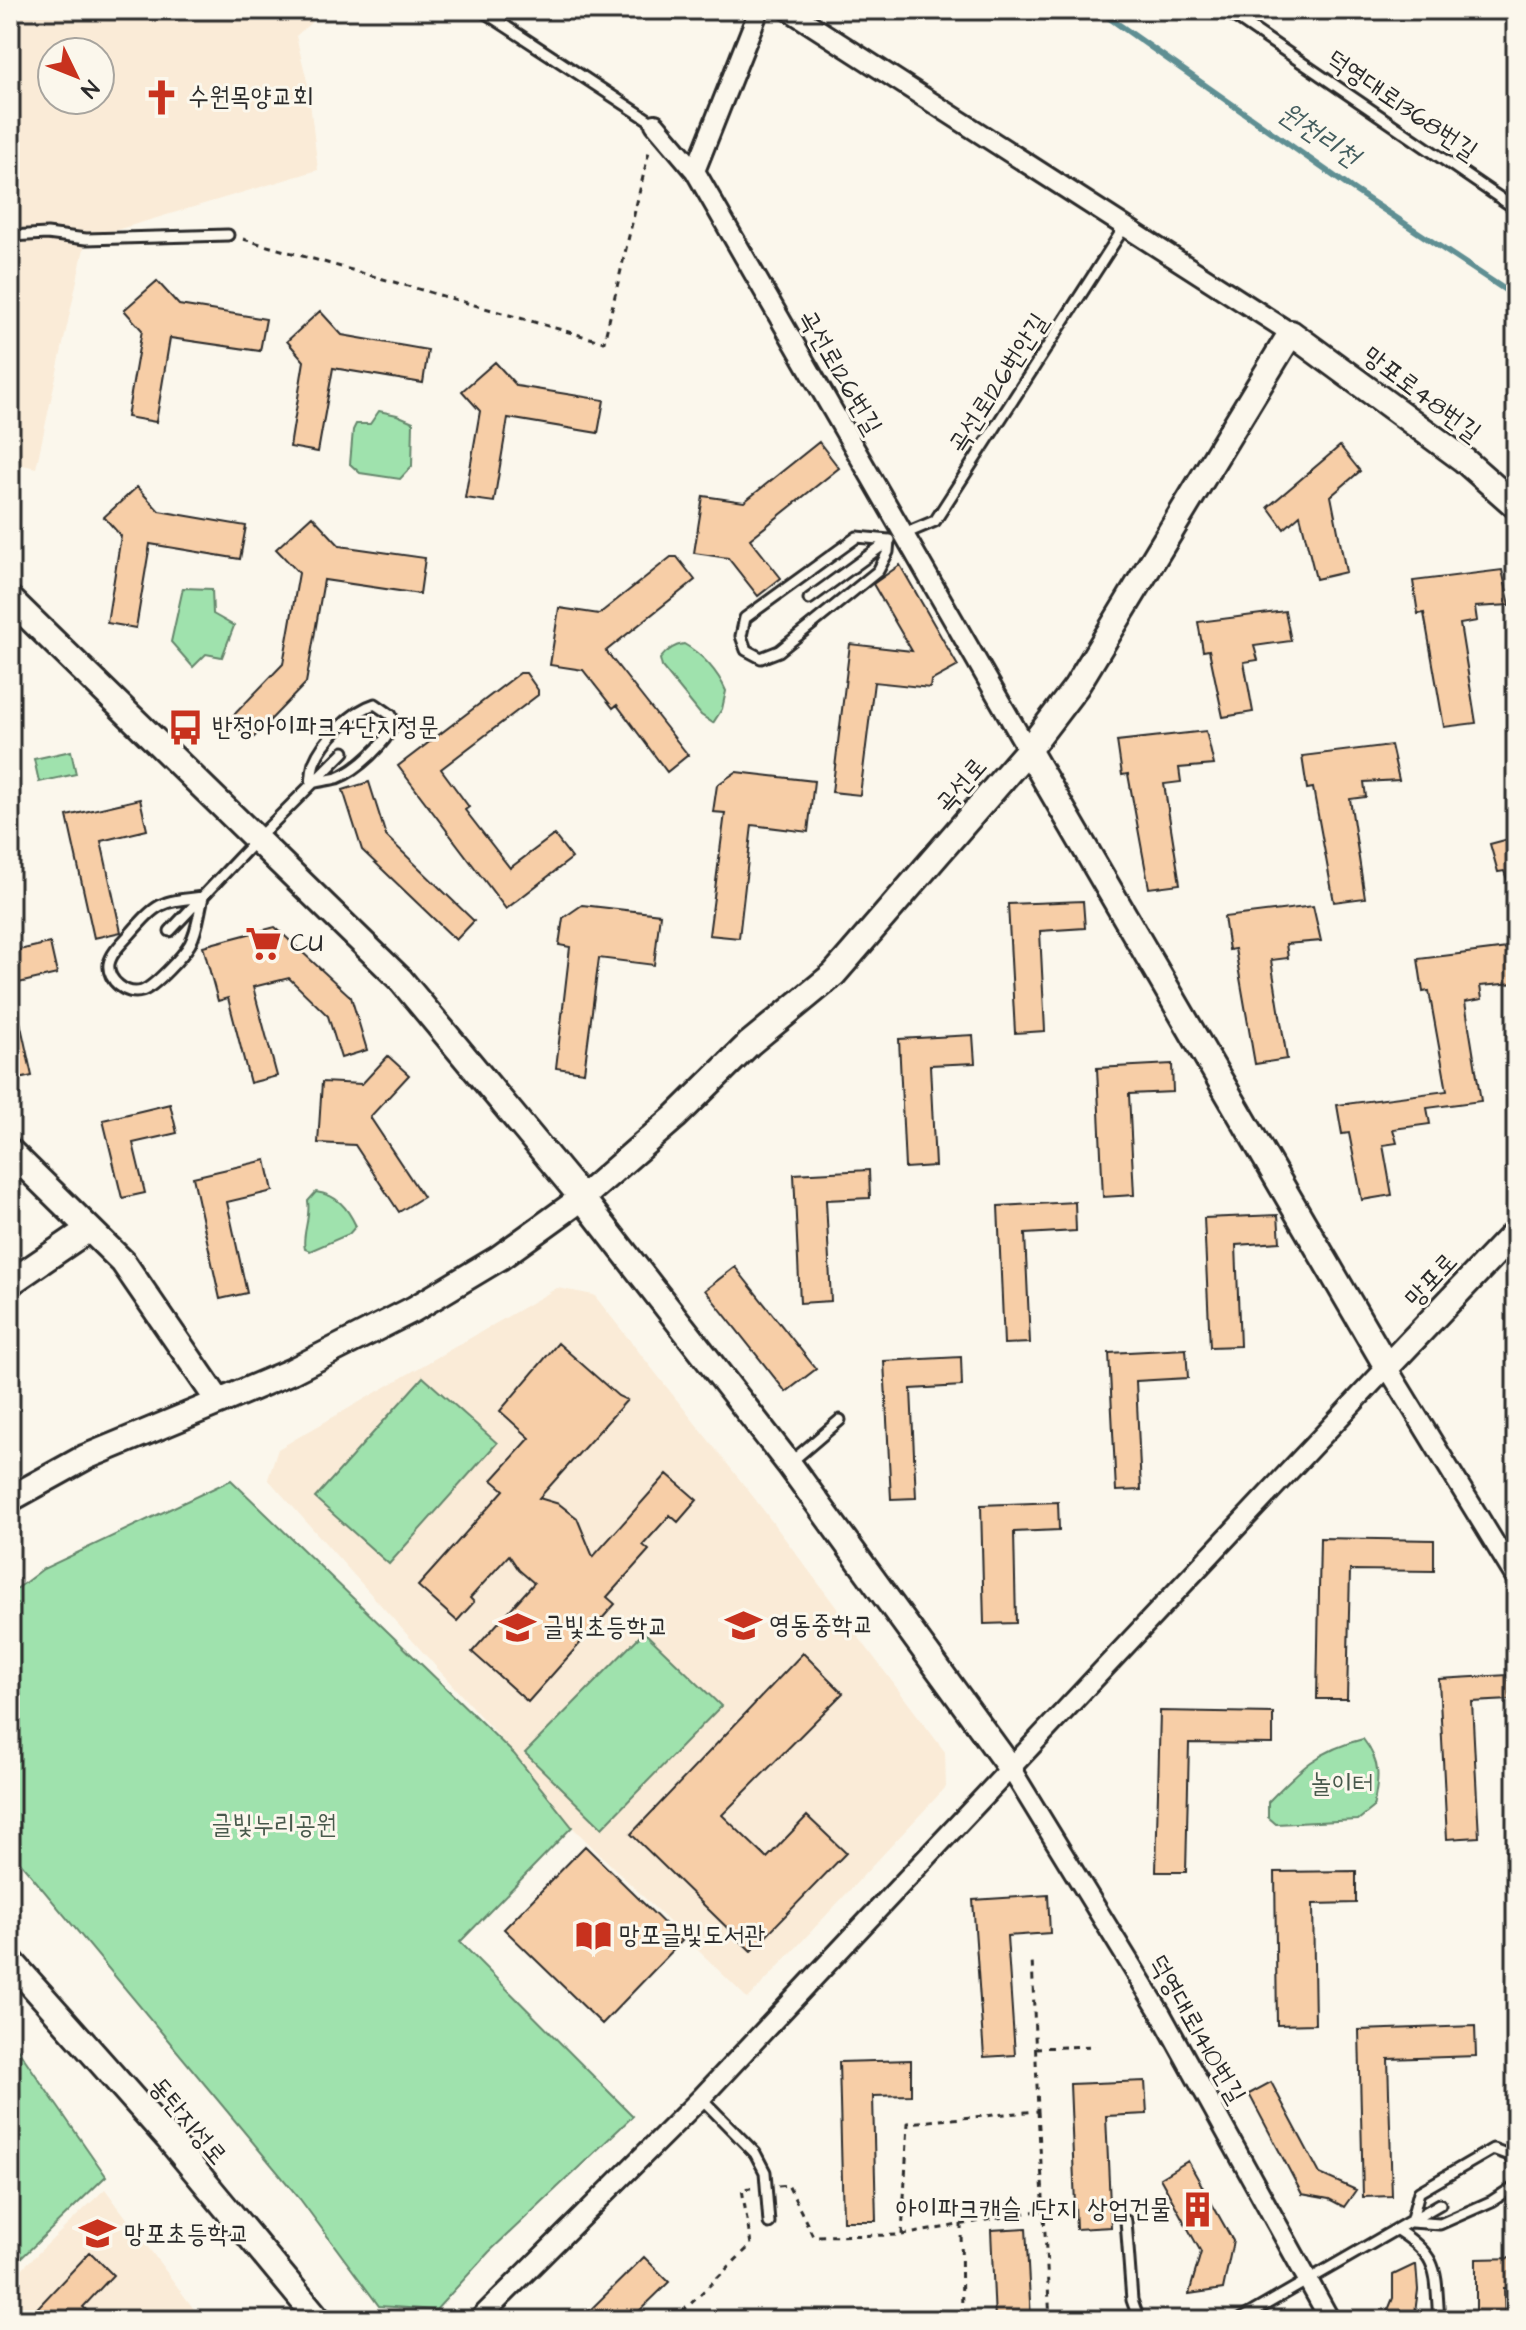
<svg xmlns="http://www.w3.org/2000/svg" width="1526" height="2330" font-family="'Architects Daughter','Poor Story',sans-serif">
<rect width="100%" height="100%" fill="#fbf7ec"/>
<filter id="ink" filterUnits="userSpaceOnUse"><feTurbulence type="fractalNoise" baseFrequency=".0125" numOctaves="2"/><feDisplacementMap in="SourceGraphic" scale="16" xChannelSelector="R" yChannelSelector="G"/><feConvolveMatrix kernelMatrix="1 2 1 2 8 2 1 2 1" color-interpolation-filters="sRGB"/></filter>
<g filter="url(#ink)">
<path fill="#faebd7" fill-rule="evenodd" d="M10,10H325L296,36L308,85L318,170L86,239L36,468L10,462ZM52,52H100V100H52Z
M557,1288L594,1295L755,1499L945,1752L946,1787L748,1999L572,1827L514,1754L268,1479L278,1449Z
M105,2189L202,2320H10V2280Z"/>
<path fill="#9fe2ad" stroke="#65866c" stroke-width="2" d="M379,411L397,415L413,422L412,466L400,479L360,473L350,464L353,430L356,424H370Z
M183,588L212,589L213,614L234,626L222,657L206,654L193,667L171,642Z
M684,644C702,654 718,672 726,691L722,709L713,723L701,715L662,667L660,659C666,651 675,645 684,644Z
M71,751L76,774L39,782L34,759Z
M316,1192C337,1195 347,1207 356,1226L349,1234L310,1251L305,1249C301,1236 311,1219 308,1201Z
M423,1377L497,1443L389,1564L315,1498Z
M231,1480L514,1754L572,1827L460,1942L633,2116L489,2252L436,2310L379,2306L300,2199L10,1850V1594L43,1569Z
M644,1632L721,1706L602,1828L525,1753Z
M1363,1739C1382,1763 1379,1780 1373,1808L1358,1820L1276,1824L1268,1817V1802C1299,1770 1318,1750 1363,1739Z
M10,2038L106,2176L10,2269Z"/>
<g fill="none" stroke-linecap="round" stroke-linejoin="round">
<path stroke="#5e8f93" stroke-width="6" d="M1098,10L1351,188L1516,297"/>
</g>
<path fill="#f7cea7" stroke="#2b2b2b" stroke-width="2" d="M157,281L179,305L266,319L260,351L170,338L156,422L127,417L142,330L124,310Z
M320,311L342,335L428,350L423,383L333,368L318,452L290,447L304,361L287,341Z
M495,362L517,386L604,400L598,433L508,418L494,502L465,498L480,411L462,391Z
M819,442L839,468L750,539L781,578L758,596L728,558L694,553L703,496L744,502Z
M1340,446L1360,471L1331,496L1346,572L1316,579L1300,515L1284,529L1268,507Z
M137,487L159,511L246,526L240,559L150,544L136,628L107,623L121,536L104,517Z
M312,516L340,546L425,558L420,594L324,580L306,683L251,740L229,720L283,664L299,573L276,549Z
M671,557H677L695,580L606,651L688,755L667,772L617,705L613,708L583,670L550,665L559,608L599,614Z
M900,565L958,666L931,681L930,688L874,682L860,795L832,792L850,644L912,651L873,584Z
M1502,570L1510,605L1475,607L1477,621L1460,624L1476,723L1444,727L1424,613L1418,614L1413,581Z
M1285,611L1291,641L1254,646L1258,660L1244,662L1253,712L1223,717L1209,650L1203,651L1198,622Z
M520,673H526L538,690V695L441,769L469,807L465,810L510,868L554,835L572,858L506,909L398,766Z
M1206,731L1214,765L1179,768L1181,782L1164,784L1180,884L1149,888L1128,774L1122,775L1117,741Z
M1391,745L1399,780L1364,782L1366,797L1350,799L1365,898L1334,902L1313,788L1307,789L1302,756Z
M736,772L814,781L808,832L752,825L739,938L709,935L725,813L713,812L717,785Z
M369,782L386,836L474,921L456,940L362,850L343,790Z
M140,799L147,830L101,841L121,932L94,938L67,816Z
M1516,837V897L1514,898L1504,871L1498,872L1490,844Z
M1083,901L1085,928L1040,931L1045,1031L1015,1033L1008,904Z
M582,905L660,914L654,965L599,958L584,1072L556,1068L570,947L559,945L563,918Z
M1313,906L1321,941L1286,944L1288,958L1271,960L1287,1059L1255,1064L1235,949L1229,950L1224,917Z
M275,927L351,997L367,1050L341,1058L328,1016L289,978L253,987L277,1076L250,1083L228,998L218,1001L203,946Z
M50,943L57,974L10,985V952Z
M1516,947V963L1510,964L1515,983L1480,986L1482,999L1465,1002L1481,1101L1427,1108L1430,1124L1393,1129L1397,1143L1383,1145L1392,1195L1362,1200L1349,1133L1342,1134L1337,1105L1447,1091L1429,991L1423,992L1418,959Z
M10,1008H17L32,1076L10,1081Z
M973,1035L975,1063L930,1065L935,1166L905,1168L899,1039Z
M388,1056L409,1075L370,1117L423,1197L399,1212L355,1145L318,1143L322,1082L362,1084Z
M1172,1064L1173,1092L1129,1094L1134,1195L1103,1197L1097,1068Z
M170,1104L177,1133L133,1143L145,1193L122,1198L103,1120Z
M266,1160L273,1191L227,1202L247,1293L220,1299L193,1177Z
M869,1170L870,1198L826,1200L831,1301L800,1303L794,1174Z
M1075,1202L1076,1231L1025,1234L1030,1343L1004,1344L998,1206Z
M1278,1215L1280,1242L1236,1245L1240,1346L1210,1347L1204,1218Z
M735,1267L816,1369L786,1392L705,1290Z
M558,1343L618,1396L627,1400L539,1498L559,1504L577,1518L593,1557L667,1474L697,1500L678,1522L670,1515L643,1545L649,1550L607,1597L615,1604L528,1702L472,1652L534,1583L519,1570L509,1555L470,1598L474,1602L457,1621L418,1586L504,1490L492,1480L530,1438L500,1411Z
M1186,1349L1188,1378L1136,1381L1141,1490L1116,1491L1109,1353Z
M961,1357L962,1386L911,1389L916,1498L891,1499L884,1361Z
M1058,1502L1059,1530L1014,1532L1016,1623L984,1624L981,1505Z
M1320,1538L1434,1540V1571L1350,1570L1347,1699H1317Z
M803,1653L843,1693L722,1815L767,1858L807,1816L846,1853L751,1951L631,1834Z
M1508,1675L1510,1700L1472,1702L1479,1837L1447,1839L1439,1679Z
M1160,1711L1273,1713V1744L1189,1743L1186,1872H1156Z
M585,1846L682,1941L602,2024L504,1929Z
M1356,1871V1903L1313,1904L1315,2024L1277,2025L1275,1872Z
M1048,1895L1050,1933L1007,1936L1015,2055L984,2057L973,1900Z
M1475,2026L1476,2056L1388,2059L1392,2196L1363,2197L1359,2030Z
M911,2060V2095L873,2096L876,2221H843L839,2062Z
M1145,2081L1147,2114L1106,2116L1111,2227L1076,2229L1070,2084Z
M1271,2082L1320,2174L1356,2190L1344,2207L1329,2199L1302,2194L1249,2094Z
M1188,2161L1233,2241L1223,2289L1189,2294L1201,2252L1160,2178Z
M1026,2228L1031,2320H995L991,2230Z
M90,2252L113,2275L83,2307L97,2320H26Z
M644,2257L669,2282L630,2320H580Z
M1516,2258V2288H1504L1505,2320H1476V2259Z
M1416,2264L1418,2290L1414,2320H1384L1393,2298V2275Z"/>
<g fill="none" stroke-linecap="round" stroke-linejoin="round">
<defs>
<path id="lane" d="M481,10L655,124
M1225,10L1516,209
M10,236L47,234L86,239L228,235
M904,534L935,521L1125,226
M857,537L889,540L888,552L878,571L779,651L761,658L746,650L741,636L745,618Z
M809,599L890,540
M375,704L391,715L394,724C385,744 358,770 337,778C329,780 319,781 311,783C312,777 312,769 314,763C323,740 352,711 375,704Z
M203,897C199,912 198,930 190,944C183,956 154,987 142,991C126,996 107,980 109,964C111,953 122,943 130,934C159,901 160,902 203,897Z
M170,931L257,839L344,752
M791,1462L840,1420
M701,2098L755,2153L765,2172L769,2223
M1516,2168L1509,2155L1493,2149L1419,2192L1411,2222L1440,2224L1492,2201L1515,2186L1516,2181
M1126,2221L1132,2300L1139,2320
M1397,2230C1441,2258 1435,2272 1439,2320
M1239,2320L1440,2204"/>
<path id="street" d="M759,10L695,171L1028,750
M788,10L1291,333
M655,124L695,171
M1011,1769L1161,2014L1330,2320
M478,2320L701,2098L1387,1367L1516,1578"/>
<path id="secondary" d="M10,599L400,979L582,1198L789,1464L1011,1769
M1028,750L1387,1367L1516,1231
M10,1151L123,1262L219,1402L86,1457L10,1499
M10,1283L89,1229
M219,1402L292,1371L414,1309L499,1258L582,1198L675,1117L749,1044L834,974L1028,750L1076,687L1291,333L1464,460L1516,506
M10,1960L168,2138L319,2320"/>
</defs>
<use href="#lane" stroke="#2b2b2b" stroke-width="15"/>
<use href="#street" stroke="#2b2b2b" stroke-width="24"/>
<use href="#secondary" stroke="#2b2b2b" stroke-width="30"/>
<path stroke="#2b2b2b" stroke-width="3" stroke-dasharray="6 6" stroke-linecap="butt" d="M243,239L604,342L650,147
M1035,2048L1095,2046
M1038,2111L1050,2320
M778,2186L788,2185L813,2236L902,2235L908,2123L1038,2111L1032,1958
M961,2224L962,2320
M902,2235L1043,2210
M674,2320L751,2245L742,2189L751,2188"/>
<use href="#lane" stroke="#fbf7ec" stroke-width="9"/>
<use href="#street" stroke="#fbf7ec" stroke-width="18"/>
<use href="#secondary" stroke="#fbf7ec" stroke-width="24"/>
</g>
</g>
<defs>
<symbol id="church-bare" viewBox="-9 -9 18 18"><path d="M-1.2-6h2.4v3.5h3.3v2.4h-3.3V6h-2.4V-.1h-3.3v-2.4h3.3Z" fill="#c8321e" stroke="#fbf7ec" stroke-width="2.5" paint-order="stroke"/></symbol>
<symbol id="bus-bare" viewBox="-9 -9 18 18"><path d="M-5-6H5V4H4V6H2V4H-2V6H-4V4H-5ZM-3.5-4V0h7V-4ZM-3.5 1.2v1.5H-2V1.2ZM2 1.2v1.5H3.5V1.2Z" fill="#c8321e" stroke="#fbf7ec" stroke-width="2.5" paint-order="stroke"/></symbol>
<symbol id="supermarket-bare" viewBox="-9 -9 18 18"><path d="M-6-5.5h2.5l.6 2H6L4.5 2H-2.5L-4.4-4H-6ZM-1.5 3.2a1.3 1.3 0 1 0 .1 0ZM3 3.2a1.3 1.3 0 1 0 .1 0Z" fill="#c8321e" stroke="#fbf7ec" stroke-width="2.5" paint-order="stroke"/></symbol>
<symbol id="school-bare" viewBox="-9 -9 18 18"><path d="M0-5L7-2L0 1L-7-2ZM-4 1L0 2.5L4 1V4Q0 6-4 4Z" fill="#c8321e" stroke="#fbf7ec" stroke-width="2.5" paint-order="stroke"/></symbol>
<symbol id="library-bare" viewBox="-9 -9 18 18"><path d="M-6-4Q-3-5.5-.7-3.5V5Q-3 3-6 4ZM6-4Q3-5.5 .7-3.5V5Q3 3 6 4Z" fill="#c8321e" stroke="#fbf7ec" stroke-width="2.5" paint-order="stroke"/></symbol>
<symbol id="building-bare" viewBox="-9 -9 18 18"><path d="M-4-6H4V6H1V3H-1V6H-4ZM-2.5-4.3h1.7v1.8h-1.7ZM.8-4.3h1.7v1.8H.8ZM-2.5-1h1.7V.8h-1.7ZM.8-1h1.7V.8H.8Z" fill="#c8321e" stroke="#fbf7ec" stroke-width="2.5" paint-order="stroke"/></symbol>
</defs>
<g fill-rule="evenodd">
<use href="#church-bare" x="136" y="72" width="51" height="51"/>
<use href="#bus-bare" x="160" y="702" width="51" height="51"/>
<use href="#supermarket-bare" x="238" y="918" width="51" height="51"/>
<use href="#school-bare" x="718" y="1600" width="51" height="51"/>
<use href="#school-bare" x="492" y="1602" width="51" height="51"/>
<use href="#library-bare" x="568" y="1910" width="51" height="51"/>
<use href="#building-bare" x="1172" y="2184" width="51" height="51"/>
<use href="#school-bare" x="72" y="2208" width="51" height="51"/>
</g>
<g text-anchor="middle" dominant-baseline="central" stroke-width="6" stroke-linejoin="round" paint-order="stroke">
<g font-size="26" fill="#2b2b2b" stroke="#fbf7ec" text-anchor="start">
<text x="188" y="97">수원목양교회</text>
<text x="212" y="727">반정아이파크4단지정문</text>
<text x="290" y="943">CU</text>
<text x="769" y="1625">영동중학교</text>
<text x="543" y="1627">글빛초등학교</text>
<text x="619" y="1935">망포글빛도서관</text>
<text x="1171" y="2209" text-anchor="end">아이파크캐슬 1단지 상업건물</text>
<text x="124" y="2234">망포초등학교</text>
</g>
<g font-size="26" fill="#2b2b2b" stroke="#fbf7ec">
<text transform="translate(1402 105) rotate(34)">덕영대로1368번길</text>
<text transform="translate(840 372) rotate(60)">곡선로126번길</text>
<text transform="translate(998 383) rotate(-57)">곡선로126번안길</text>
<text transform="translate(1422 394) rotate(37)">망포로48번길</text>
<text transform="translate(961 785) rotate(-49)">곡선로</text>
<text transform="translate(1431 1280) rotate(-47)">망포로</text>
<text transform="translate(1197 2029) rotate(60)">덕영대로1410번길</text>
<text transform="translate(188 2121) rotate(50)">동탄지성로</text>
</g>
<g font-size="26" fill="#48594c" stroke="#fbf7ec">
<text x="1342" y="1784">놀이터</text>
<text x="274" y="1825">글빛누리공원</text>
</g>
<g font-size="28" font-style="italic" fill="#445d5f" stroke="#fbf7ec">
<text transform="translate(1319 135) rotate(34)">원천리천</text>
</g>
</g>
<rect width="1526" height="2330" fill="none" stroke="#fbf7ec" stroke-width="40"/>
<rect x="20" y="20" width="1486" height="2290" fill="none" stroke="#2b2b2b" stroke-width="3" filter="url(#ink)"/>
<g transform="translate(76 76) rotate(133)"><circle r="38" fill="#fbf7ec" stroke="#a8a59f" stroke-width="2"/>
<path d="M0-6L14 30L0 20L-14 30Z" fill="#c8321e"/>
<text y="-12" font-size="22" font-weight="bold" text-anchor="middle" fill="#2b2b2b">N</text>
</g>
</svg>
